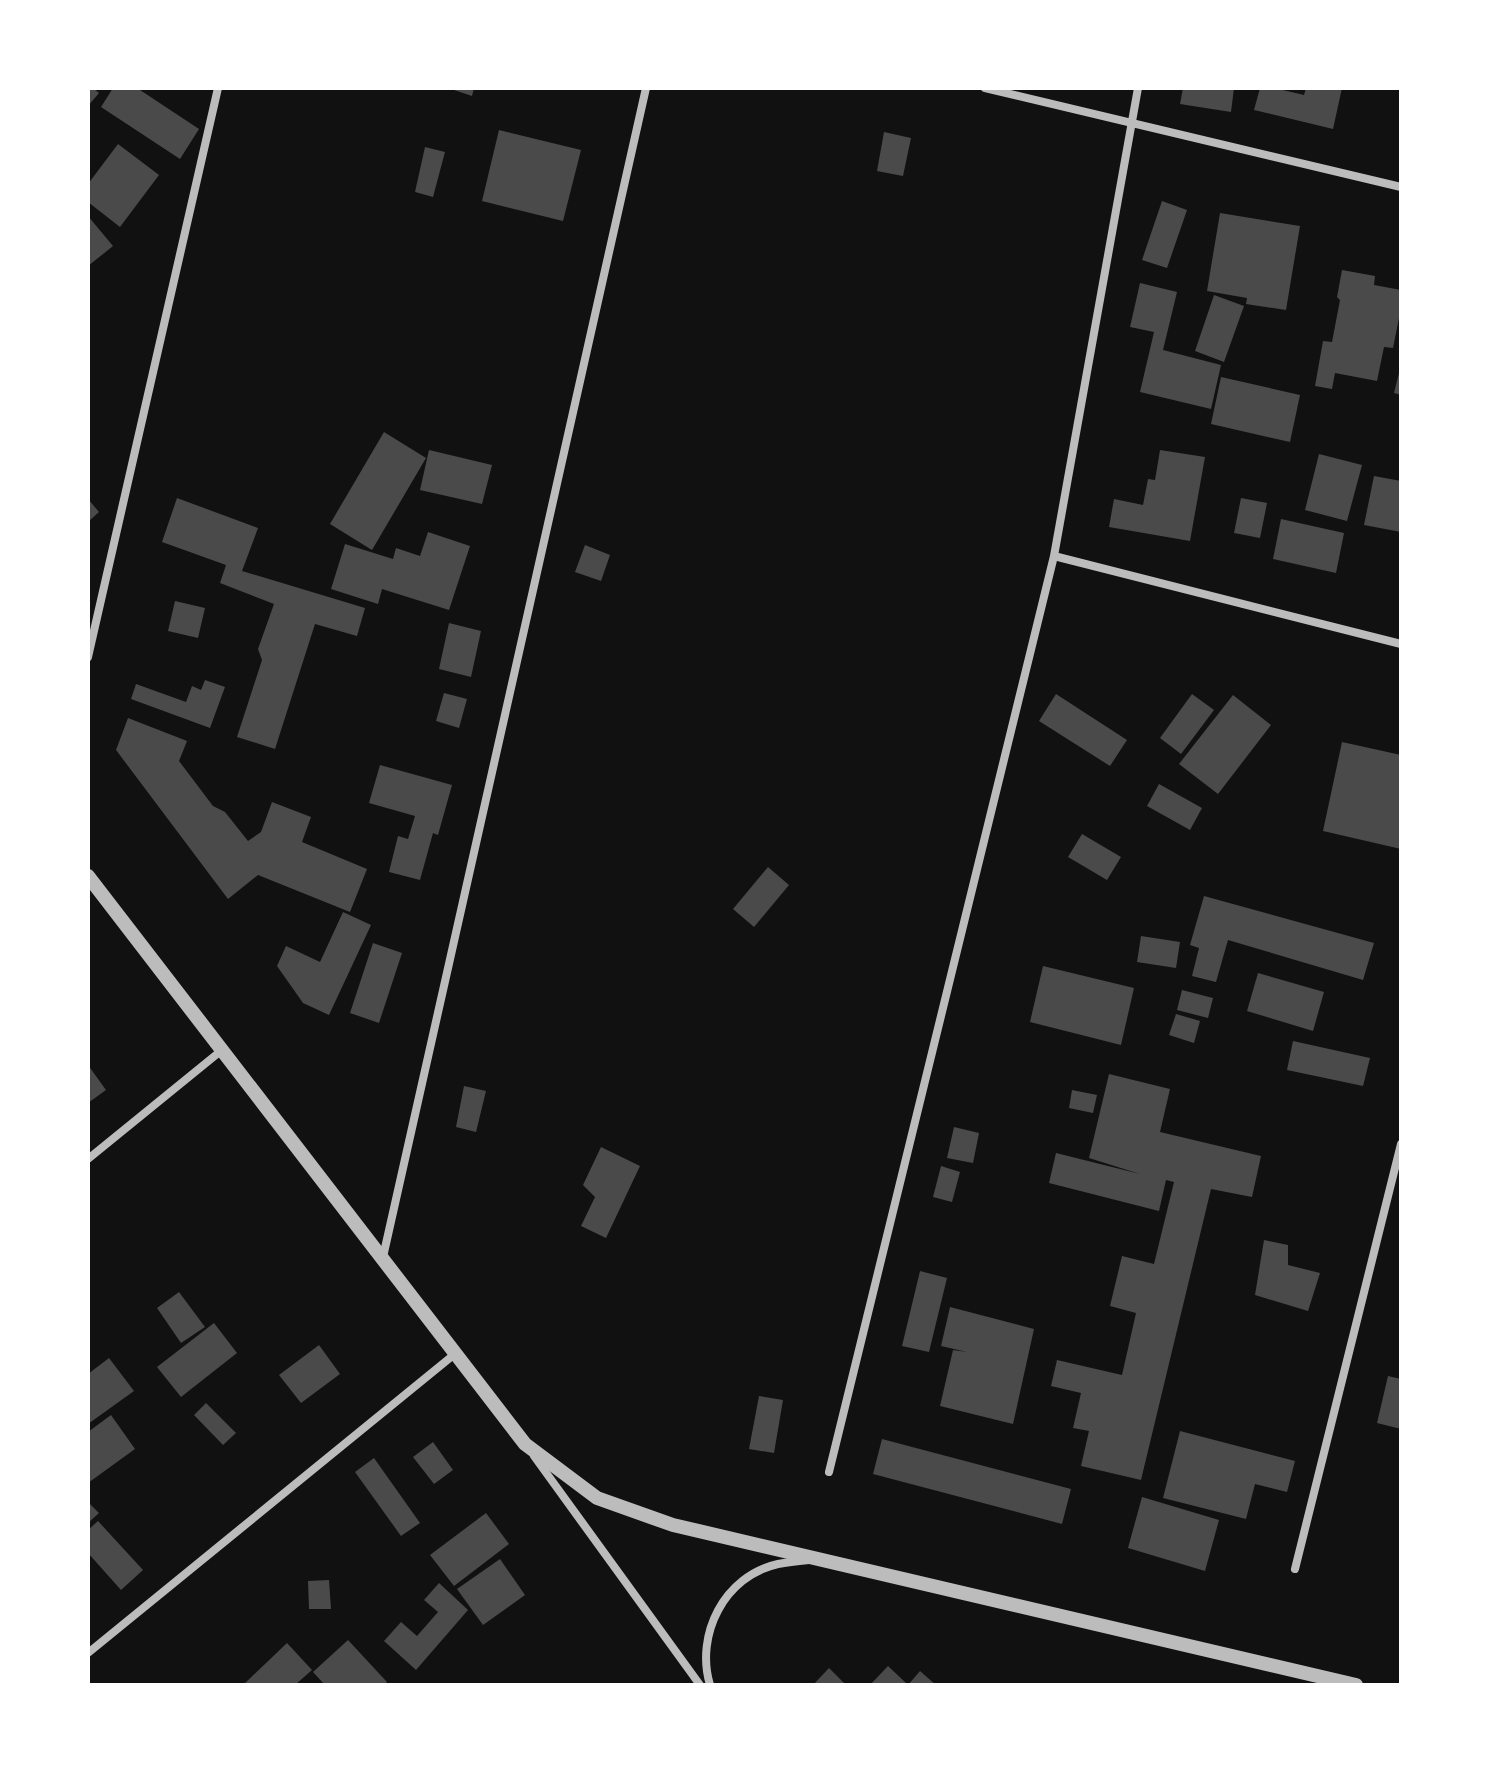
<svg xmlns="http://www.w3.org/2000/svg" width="1489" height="1773" font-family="Barlow,sans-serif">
<rect width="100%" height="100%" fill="#111"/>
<path fill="#4a4a4a" d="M88,88H93L99,93L88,106Z
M113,88H137L199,129L180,159L101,107Z
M448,88H474L472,96Z
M1183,88H1234L1231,112L1180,104Z
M1260,88H1274L1304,95L1306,88H1342L1333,129L1254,110Z
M499,130L581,150L563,221L482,201Z
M884,132L911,138L903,176L877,171Z
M118,144L159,175L120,227L88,202V184Z
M425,147L445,152L433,197L415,192Z
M1162,201L1187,210L1167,268L1142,260Z
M1220,213L1300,226L1286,310L1246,304L1247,298L1207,291Z
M88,216L113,246L88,266Z
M1342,270L1375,276L1374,285L1401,290V308L1393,348L1384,347L1377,381L1335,373L1332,389L1315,386L1323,341L1332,342L1340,300L1337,297Z
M1140,283L1177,292L1163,350L1221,365L1211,409L1140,392L1154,332L1130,327Z
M1214,295L1244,306L1224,362L1195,351Z
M1400,369H1401V395L1394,393Z
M1221,377L1300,395L1290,442L1211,424Z
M384,432L426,458L372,550L330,524Z
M429,450L492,465L482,504L420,490Z
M1160,450L1205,457L1190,541L1109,527L1114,499L1143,505L1148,479L1155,480Z
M1319,454L1362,465L1347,521L1305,510Z
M1374,476L1401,481V532L1364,525Z
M177,498L258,528L242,571L365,608L357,636L315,624L275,749L237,737L262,660L258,649L274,604L220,583L226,565L162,542Z
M1241,498L1267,503L1260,538L1234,533Z
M88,499L99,512L88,522Z
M1281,519L1344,533L1336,573L1273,559Z
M428,532L470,546L449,610L382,589L378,604L331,589L345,544L393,559L396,548L420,556Z
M585,545L610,555L601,581L575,572Z
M175,601L205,608L198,638L168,631Z
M449,623L481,631L471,677L439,669Z
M205,680L225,687L210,728L131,699L136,684L186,702L192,686L201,690Z
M444,693L467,699L459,728L436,721Z
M1056,694L1127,740L1110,766L1039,721Z
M1192,694L1214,710L1181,754L1160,738Z
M1233,695L1271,725L1218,794L1179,764Z
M128,718L187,741L179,761L213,806L225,812L248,841L261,832L272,802L311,817L302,842L367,869L350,912L258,875L228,899L116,750Z
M1342,742L1401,755V849L1323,831Z
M380,765L452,785L438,835L433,833L420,880L389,872L398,836L408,839L415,816L369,803Z
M1159,784L1202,808L1190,830L1147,806Z
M1082,834L1121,857L1107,880L1068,857Z
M768,867L789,885L754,927L733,909Z
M1204,896L1374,943L1363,980L1228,940L1216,982L1192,976L1199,948L1190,945Z
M343,912L371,925L329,1015L303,1003L277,966L286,946L320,962Z
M1141,936L1180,942L1176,968L1137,962Z
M373,943L402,953L379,1023L350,1013Z
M1043,966L1134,988L1121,1045L1030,1022Z
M1258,973L1324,992L1313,1031L1247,1011Z
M1182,990L1213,998L1208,1018L1177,1010Z
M1176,1014L1200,1021L1194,1043L1169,1035Z
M1293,1041L1370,1058L1363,1086L1287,1070Z
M88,1065L106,1090L88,1103Z
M1109,1074L1170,1089L1160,1132L1261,1156L1252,1197L1211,1189L1141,1480L1081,1466L1089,1431L1073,1428L1081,1393L1051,1386L1057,1360L1122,1375L1136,1313L1110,1306L1122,1256L1154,1264L1174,1182L1166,1180L1159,1211L1049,1183L1056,1153L1140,1174L1089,1158Z
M464,1086L486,1091L476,1132L456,1127Z
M1072,1090L1097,1095L1093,1113L1069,1108Z
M954,1127L979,1133L973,1163L947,1158Z
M601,1147L640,1166L606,1238L581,1226L595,1197L583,1185Z
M941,1166L960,1172L952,1202L933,1197Z
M1264,1240L1288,1245V1265L1320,1273L1308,1311L1255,1295Z
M920,1271L947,1278L929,1352L902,1346Z
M179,1292L205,1327L181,1343L157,1308Z
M950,1307L1034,1329L1013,1424L940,1406L953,1350L967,1352L941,1346Z
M214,1323L237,1353L181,1397L157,1367Z
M319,1345L340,1374L301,1403L279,1375Z
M109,1358L134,1391L88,1424V1374Z
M1388,1376L1401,1379V1429L1377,1423Z
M759,1396L783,1400L774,1453L749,1449Z
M206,1403L236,1433L223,1445L194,1415Z
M111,1415L135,1449L88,1483V1432Z
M1180,1431L1295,1461L1287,1492L1255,1484L1246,1519L1163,1498Z
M882,1439L1071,1489L1062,1524L873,1474Z
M433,1442L453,1470L434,1484L413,1457Z
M374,1458L420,1523L401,1536L355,1472Z
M1142,1497L1219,1520L1205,1571L1128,1548Z
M88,1502L99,1513L88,1523Z
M486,1513L509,1544L454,1586L430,1555Z
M98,1521L143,1570L121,1590L88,1553V1530Z
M500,1559L525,1595L483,1625L457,1589Z
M329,1580L331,1609H309L308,1581Z
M439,1583L468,1610L416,1670L384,1641L401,1622L417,1636L438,1612L424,1600Z
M348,1640L387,1682L384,1685H325L313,1672Z
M287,1643L312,1670L295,1685H243Z
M888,1666L906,1683L870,1685Z
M829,1668L846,1685H813Z
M920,1671L936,1685H908Z"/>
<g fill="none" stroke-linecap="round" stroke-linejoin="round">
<path stroke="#bcbcbc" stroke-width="8" d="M985,88L1401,187
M1054,556L1401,644
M88,657L218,88
M88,1159L222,1050
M383,1257L646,88
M534,1456L700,1685
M829,1472L1054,556L1138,88
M1295,1569L1401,1144
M88,1653L456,1353
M710,1685C695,1635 724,1576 778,1564C788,1562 798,1561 809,1560"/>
<path stroke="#bcbcbc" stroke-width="14" d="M88,876L525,1444L597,1498L673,1525L1356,1685"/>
</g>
<rect width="1489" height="1773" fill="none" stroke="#ffffff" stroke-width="180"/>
</svg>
